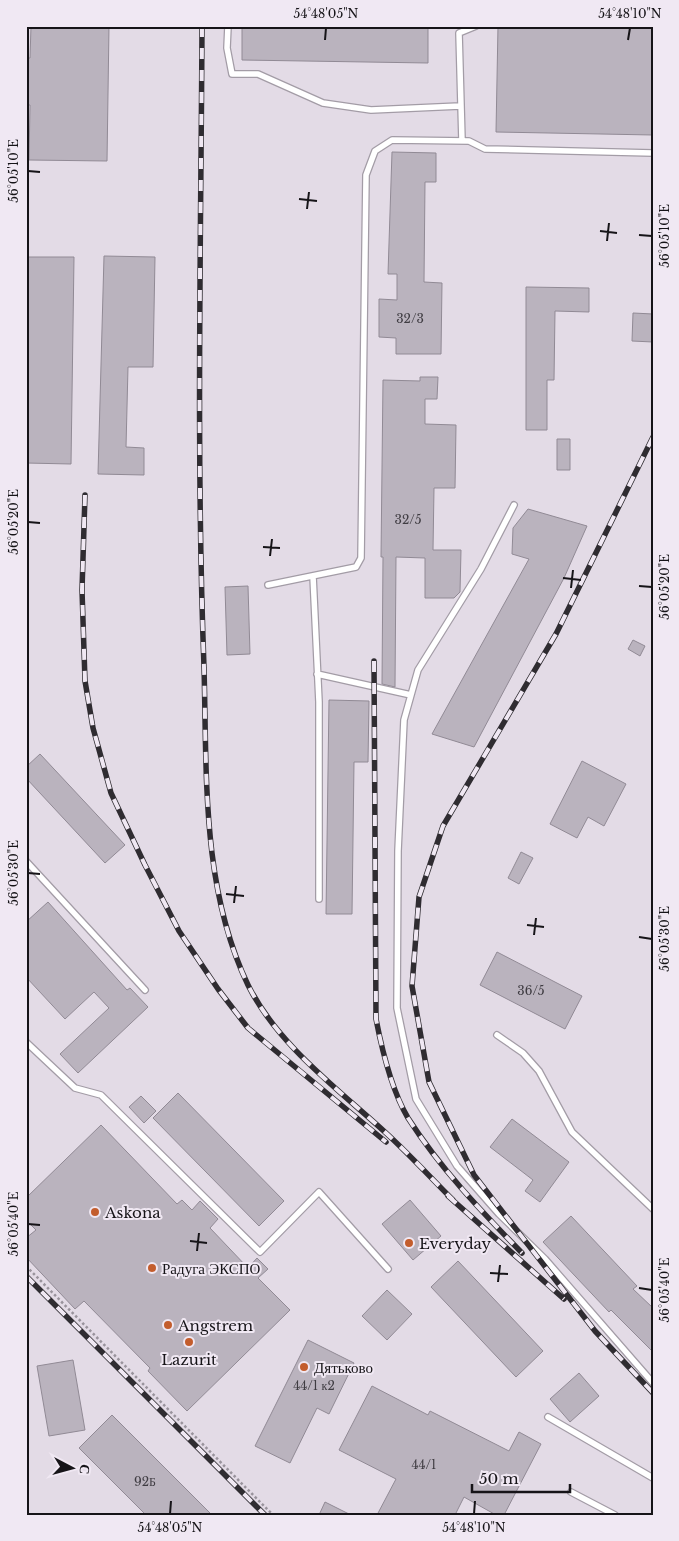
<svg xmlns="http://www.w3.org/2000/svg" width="679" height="1541" font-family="'Libre Baskerville',serif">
<rect width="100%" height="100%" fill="#e3dbe6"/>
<path fill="#bab3be" stroke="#918a95" d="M31,26H109L107,161L29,160L30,105H26V58H30Z
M242,26H428V63L242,60Z
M498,26H653V135L496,132Z
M392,152L436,153V182H425L424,282L442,283L441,354H396V338L379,337V299L397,300V274H388Z
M104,256L155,257L153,367H128L126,447L144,448V475L98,474Z
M26,257H74L71,464L26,463Z
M526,287L589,288V312L555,311L554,380H547V430H526Z
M633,313L653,314V342L632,341Z
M420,377H438L437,399H425V424L456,425L455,488H434L433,550H461L460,592L454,598H425V558L396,557L395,687L382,684L383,557H381L383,380L420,381Z
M557,439H570V470H557Z
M528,509L587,526L564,578L474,747L432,734L529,559L512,554L513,528Z
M248,586L250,654L227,655L225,587Z
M633,640L645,646L640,656L628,649Z
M329,700L369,701L368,762H354L352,914H326Z
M40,754L125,845L105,863L26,778V767Z
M582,761L626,784L604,826L588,817L577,838L550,824Z
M521,852L533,858L519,884L508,878Z
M48,902L127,990L130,988L148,1007L78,1073L60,1054L109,1008L94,992L65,1019L26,977V922Z
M497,952L582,996L565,1029L480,985Z
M178,1093L284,1201L259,1226L153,1118Z
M141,1096L156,1111L144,1123L129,1107Z
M512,1119L569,1162L540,1202L525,1191L533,1180L490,1147Z
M101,1125L177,1204L182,1200L192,1210L200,1201L218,1219L210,1228L248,1268L257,1258L268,1269L258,1278L290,1310L187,1411L148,1371L150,1368L84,1301L75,1309L26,1257V1238L36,1230L26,1220V1198Z
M410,1200L441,1236L413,1260L382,1224Z
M571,1216L637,1286L633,1289L653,1308V1352L611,1310L609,1312L543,1242Z
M458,1261L543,1351L516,1377L431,1287Z
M387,1290L412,1314L387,1340L362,1316Z
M308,1340L354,1363L329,1414L317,1408L290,1463L255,1446Z
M73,1360L85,1430L49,1436L37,1366Z
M579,1373L599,1396L570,1422L550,1399Z
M372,1386L428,1415L430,1411L509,1451L519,1432L541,1444L504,1515H496L464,1497L455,1515H377L396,1479L339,1450Z
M112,1415L212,1515H146L79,1448Z
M325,1502L351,1515H319Z"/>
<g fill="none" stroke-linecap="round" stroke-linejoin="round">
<defs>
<path id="lane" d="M228,26L227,48L232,74H258L323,103L371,110L460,106
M462,141L459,33L476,26
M514,505L481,569L418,670L404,720L398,851L397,1008L416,1099L457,1166L499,1214L545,1259L653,1383
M313,576L319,702V899
M268,585L356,567L361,558L366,175L375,151L392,140L469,141L485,149L653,153
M317,674L411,695
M26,861L145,990
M497,1035L523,1053L539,1071L572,1132L653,1209
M26,1042L75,1088L101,1095L260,1252L319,1192L388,1269
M548,1417L653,1478
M571,1492L615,1515"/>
</defs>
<use href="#lane" stroke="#a39ca6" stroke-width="8"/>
<path stroke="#99939c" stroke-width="2.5" stroke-dasharray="2.5 2.5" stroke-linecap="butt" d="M26,1266L273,1515"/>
<use href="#lane" stroke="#fff" stroke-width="5.5"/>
<defs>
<path id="rail" d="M202,26C201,240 196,454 204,667C207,774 201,887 248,985C277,1044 338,1089 386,1133C409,1154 431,1178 453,1200
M653,437L556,634L443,826L419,897L412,986L429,1082L474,1175L595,1331L653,1393
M85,495L82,590L85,681L93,728L111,793L145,865L179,931L218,989L248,1028L386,1142
M374,661L376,1019C382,1050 392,1091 408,1118C440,1168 481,1211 522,1253
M448,1196L564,1299
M26,1276L265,1515"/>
</defs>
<use href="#rail" stroke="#2f2c31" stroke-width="5.5"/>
<use href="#rail" stroke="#f0e8f3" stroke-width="4" stroke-dasharray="11" stroke-linecap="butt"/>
</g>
<path fill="none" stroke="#161418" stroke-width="2" d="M325,40L326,28M628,40L630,28M28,171L40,172M299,199L317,201M307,209L309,192M600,231L617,233M639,235L652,236M607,241L609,223M28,522L40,523M263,547L280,548M270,556L272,539M563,578L581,580M639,586L652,587M571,588L573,570M28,873L40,874M226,894L244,896M234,903L236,886M527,925L544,927M534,935L536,918M639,937L652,939M28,1224L40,1225M190,1241L207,1243M197,1251L199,1233M490,1273L508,1274M498,1282L500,1265M639,1288L652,1290M170,1514L171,1501M474,1514L475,1501"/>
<g fill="#c35d2d" stroke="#f0e8f3" stroke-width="2">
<circle cx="95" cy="1212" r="5"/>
<circle cx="409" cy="1243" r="5"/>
<circle cx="152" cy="1268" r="5"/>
<circle cx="168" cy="1325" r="5"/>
<circle cx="189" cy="1342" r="5"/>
<circle cx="304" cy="1367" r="5"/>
</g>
<g text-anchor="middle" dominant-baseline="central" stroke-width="4" stroke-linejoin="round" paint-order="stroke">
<g font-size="12" fill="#3f3c42">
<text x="410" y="318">32/3</text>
<text x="408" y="519">32/5</text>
<text x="531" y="990">36/5</text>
<text x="314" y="1385">44/1 к2</text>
<text x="424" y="1464">44/1</text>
<text x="145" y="1481">92Б</text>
</g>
<g font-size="15" fill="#161418" stroke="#f0e8f3" text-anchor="start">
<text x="105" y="1212">Askona</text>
<text x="419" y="1243">Everyday</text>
<text x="162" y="1268">Радуга ЭКСПО</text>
<text x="178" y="1325">Angstrem</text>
<text x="189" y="1359" text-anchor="middle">Lazurit</text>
<text x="314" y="1367">Дятьково</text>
</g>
</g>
<rect width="679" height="1541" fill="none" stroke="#f0e8f3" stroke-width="55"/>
<g transform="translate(72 1468) rotate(96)" stroke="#f0e8f3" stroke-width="4" paint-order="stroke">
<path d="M0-4L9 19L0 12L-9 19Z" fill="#161418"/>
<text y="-8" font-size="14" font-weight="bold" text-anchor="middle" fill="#161418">С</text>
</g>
<path d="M472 1484v8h98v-8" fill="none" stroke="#161418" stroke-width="2.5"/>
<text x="479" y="1484" font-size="15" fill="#161418" stroke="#f0e8f3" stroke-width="4" paint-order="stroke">50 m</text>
<rect x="28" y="28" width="624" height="1486" fill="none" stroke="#161418" stroke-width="2"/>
<g font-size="12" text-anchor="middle" fill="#161418">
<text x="326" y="18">54°48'05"N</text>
<text x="630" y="18">54°48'10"N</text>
<text transform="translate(14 171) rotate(-90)" y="4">56°05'10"E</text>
<text transform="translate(665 236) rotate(-90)" y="4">56°05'10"E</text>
<text transform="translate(14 522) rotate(-90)" y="4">56°05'20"E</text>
<text transform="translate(665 587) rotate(-90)" y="4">56°05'20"E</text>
<text transform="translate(14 873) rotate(-90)" y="4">56°05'30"E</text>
<text transform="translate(665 939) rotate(-90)" y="4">56°05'30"E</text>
<text transform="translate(14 1224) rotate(-90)" y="4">56°05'40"E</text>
<text transform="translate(665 1290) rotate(-90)" y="4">56°05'40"E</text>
<text x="170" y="1532">54°48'05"N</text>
<text x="474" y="1532">54°48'10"N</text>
</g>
</svg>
